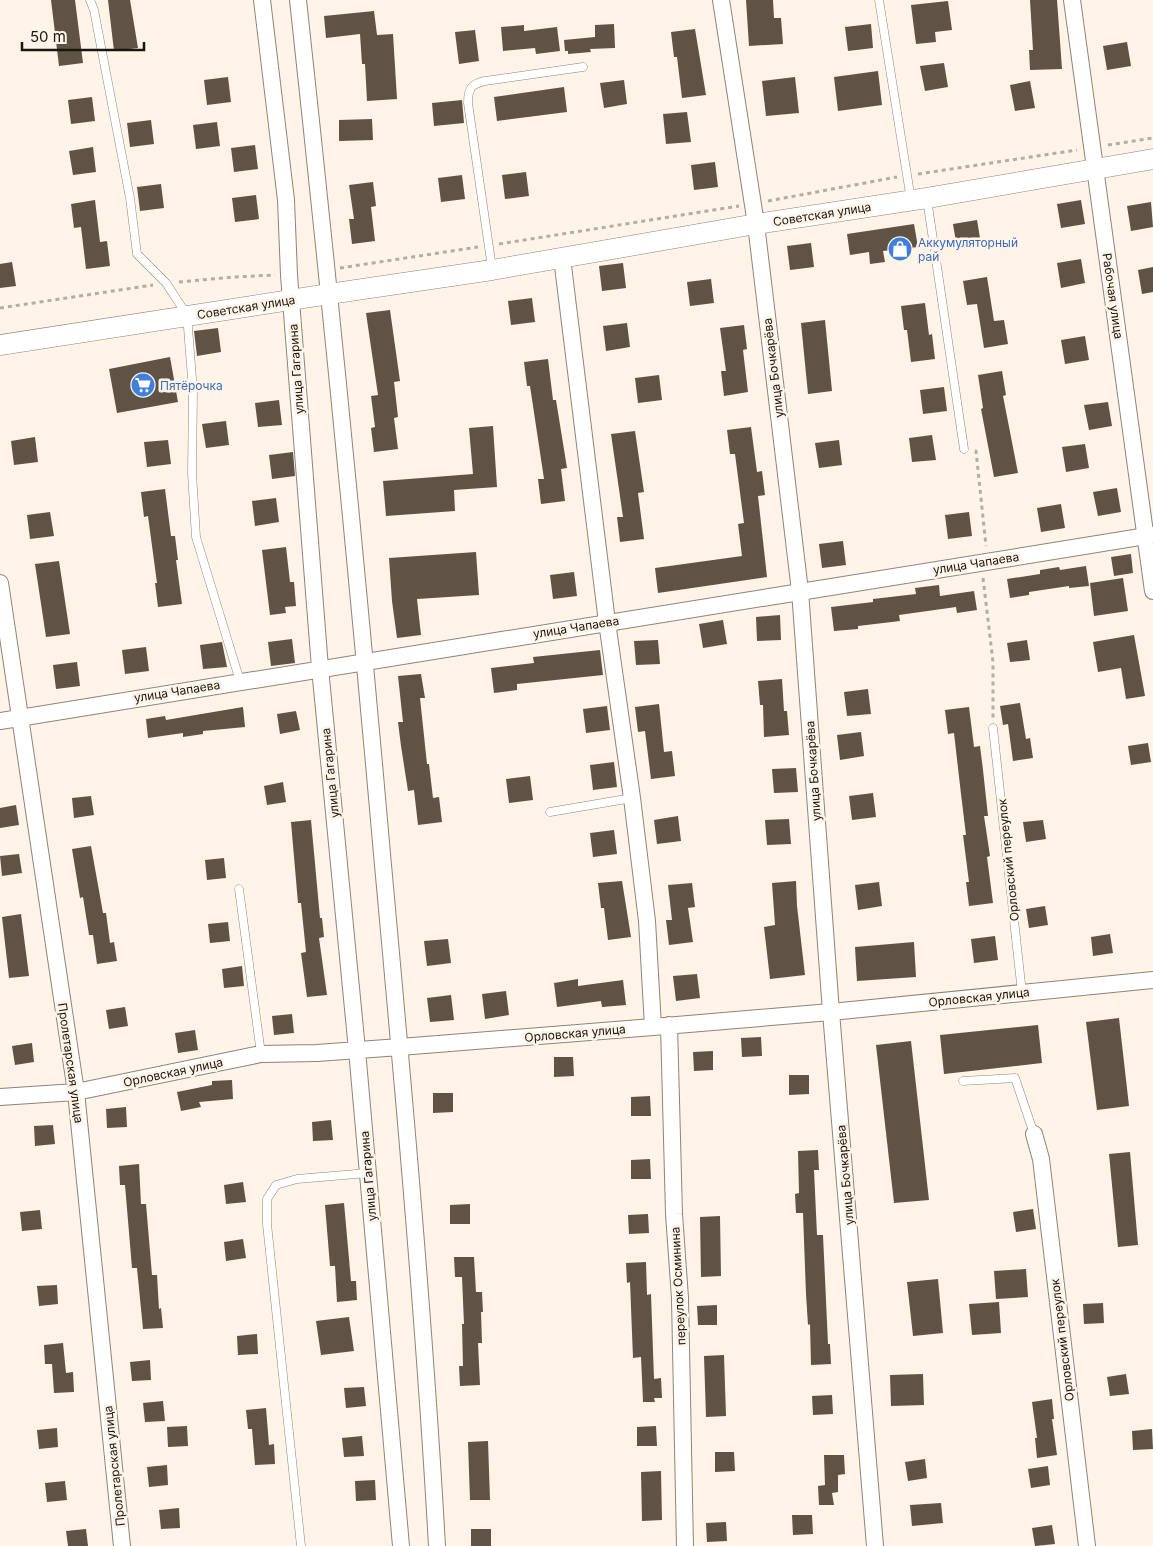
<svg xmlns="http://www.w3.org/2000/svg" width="1153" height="1546" font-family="Inter,sans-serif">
<rect width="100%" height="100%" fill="#fff4e7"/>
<path fill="#5f5346" d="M51,0H75L83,63L59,66Z
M108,0H130L138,48L114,51Z
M746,0H773L774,18H781L783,44L749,46Z
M1030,0H1057L1062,69L1030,70L1029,50H1033Z
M948,1L952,30L935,32L936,42L916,44L911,5Z
M374,11L377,35L393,34L397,99L367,101L365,64H362L360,34L326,38L324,16Z
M614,24L615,48L590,49L591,52L568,54V51H565L564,40L595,37V25Z
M871,24L873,48L848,51L845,27Z
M524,25V31L557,27L560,51L536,54L535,48L503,51L501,27Z
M695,29L706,95L682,98L677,57H674L671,32Z
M475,30L479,61L459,64L455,32Z
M1127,42L1131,66L1107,70L1103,46Z
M944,63L948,87L925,91L920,66Z
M878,71L882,105L838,111L834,77Z
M228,77L231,102L207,105L204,80Z
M795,77L799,113L766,116L762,81Z
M624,80L627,104L604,108L600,83Z
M1030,81L1035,108L1015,111L1010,85Z
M564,87L567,112L497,121L494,97Z
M92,97L95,121L71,124L68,100Z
M462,100L464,123L434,126L432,103Z
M687,112L691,142L666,144L663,114Z
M372,119L373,140L339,141V120Z
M151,120L154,144L130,147L127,123Z
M217,122L220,146L196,149L193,125Z
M255,145L258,169L234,172L231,148Z
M93,147L96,172L73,175L69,151Z
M715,162L718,187L694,190L691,165Z
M526,172L529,196L505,199L502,175Z
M462,175L465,199L441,202L438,178Z
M373,182L376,206L371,207L375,241L352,244L349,219H354L349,185Z
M161,184L164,208L140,211L137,187Z
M256,195L259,219L235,222L232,198Z
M95,200L100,242L107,241L110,266L86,269L81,227L74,228L71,204Z
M1081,200L1085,224L1061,228L1057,204Z
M1151,202L1153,227L1131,231L1127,206Z
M977,220L981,244L957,248L953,224Z
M914,224L918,247L883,251L885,262L870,264L869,252L850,255L847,234Z
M811,243L814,267L790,270L787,246Z
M1081,259L1085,283L1061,288L1057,263Z
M12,262L16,286L0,288V264Z
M623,263L626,288L602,291L599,266Z
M1153,267V292L1142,294L1138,270Z
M987,277L994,321L1004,320L1008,344L984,348L977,304L967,305L963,281Z
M711,279L714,303L690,306L687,282Z
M532,298L535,322L511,325L508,301Z
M925,303L929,335L932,334L935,359L911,362L907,330H904L901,306Z
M390,310L400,381L394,382L398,417L394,418L398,449L374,452L371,428L375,427L371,396L378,395L366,313Z
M825,320L832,391L808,394L801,323Z
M627,323L630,347L606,351L603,326Z
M744,325L747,349L743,350L748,392L724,396L721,371H726L720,328Z
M218,328L221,352L197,356L194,331Z
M1085,336L1089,360L1065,364L1061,340Z
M170,357L178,402L117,413L109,369Z
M548,359L553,400H556L567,468L561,469L565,501L541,504L538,479H544L530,386H527L524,362Z
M1002,371L1006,395L1003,396L1018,473L994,477L981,409L983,408L978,375Z
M659,375L662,400L638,403L635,378Z
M944,387L947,411L923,414L920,390Z
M279,400L282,425L258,427L255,403Z
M1108,402L1112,426L1089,430L1084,405Z
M226,421L229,445L206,448L202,424Z
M493,426L497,487L454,490L455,511L386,516L383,481L473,474L469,428Z
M751,427L757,472L762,471L765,495L758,496L767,577L658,593L655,568L742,556L738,524L744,523L735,454H730L727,430Z
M635,431L644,492L638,493L644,539L620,542L617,517H623L611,434Z
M932,435L936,460L912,462L909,438Z
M35,437L38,462L14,465L11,441Z
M168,440L171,464L147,467L144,442Z
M839,440L842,465L819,468L815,443Z
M1085,444L1089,468L1066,472L1062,447Z
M293,452L295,476L272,479L269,455Z
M1117,488L1121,512L1098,516L1093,492Z
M165,489L171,536H175L178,560H176L182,604L158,607L155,583H157L148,516L144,517L141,492Z
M276,498L279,522L255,526L252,501Z
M1061,504L1065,528L1041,532L1037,508Z
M50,512L54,536L30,539L27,515Z
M969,512L972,536L948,539L945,515Z
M843,541L846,565L822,568L819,544Z
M286,547L290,582H294L296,606L285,607L286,613L270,615L262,550Z
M476,552L479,595L417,599L421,635L397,638L392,601L389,558Z
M1131,554L1133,573L1114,576L1111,557Z
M59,561L70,634L46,637L35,564Z
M1086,566L1089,586L1069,588V586L1029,592V595L1010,598L1007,579L1040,574V570L1059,567L1060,570Z
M574,572L577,596L553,599L550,575Z
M1123,578L1128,611L1094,616L1090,583Z
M939,585L940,596L974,591L977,610L957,613L956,607L899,615L900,621L858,626V629L834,631L831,607L873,602V599L916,594L915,588Z
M780,615L781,640L757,641L756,617Z
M723,620L727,644L703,648L699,624Z
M1134,635L1145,696L1126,699L1121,668L1098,672L1093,642Z
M292,639L295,663L271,666L268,642Z
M658,640L660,664L636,665L634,641Z
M1027,640L1030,660L1010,662L1007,643Z
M222,642L227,667L203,669L200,645Z
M146,647L149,671L125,674L122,650Z
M600,650L603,675L517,684V690L494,693L491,668L534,663L533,657Z
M77,662L80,686L56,689L53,665Z
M421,674L425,698H420L427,764H429L433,798L439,797L442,822L418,825L414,790L408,791L401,746L398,722H403L398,676Z
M782,679L784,711H787L789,735L764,737L763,705H760L758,681Z
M868,689L871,714L847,716L844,692Z
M1020,703L1026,739L1030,738L1033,758L1013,761L1008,724L1003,725L1000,706Z
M659,704L664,752L672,751L675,776L651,779L645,731L638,732L635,707Z
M607,706L610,730L586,733L583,709Z
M243,707L245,727L203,731V734L183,737V733L148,738L146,719L165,716L166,720Z
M969,707L974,747L980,746L983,770L988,816H984L990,856L987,857L993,903L969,906L966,882H969L963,835H966L961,794L954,733L948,734L945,710Z
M296,711L300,730L280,734L277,714Z
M861,732L864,756L840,760L837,735Z
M1148,743L1151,762L1131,765L1128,746Z
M614,762L617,787L593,790L590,765Z
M796,768L798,792L774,793L772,769Z
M530,776L533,800L509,803L506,779Z
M283,782L286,802L267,805L264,786Z
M873,793L876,817L852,820L849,796Z
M91,796L94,815L74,818L72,798Z
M16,805L19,825L0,828V808Z
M678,816L681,841L657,844L654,820Z
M789,819L791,844L767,845L765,820Z
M311,820L320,918H322L324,937L319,938L327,995L307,997L301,953L306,952L301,903H298L291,822Z
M1043,820L1046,839L1026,842L1023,822Z
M614,830L617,854L593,857L590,833Z
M91,846L103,913H106L110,943L114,942L117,961L97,964L93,935H89L83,897L80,898L72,849Z
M19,854L22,873L2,876L0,856Z
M224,858L226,878L207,880L205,860Z
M622,881L631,937L608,940L604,908H601L598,883Z
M796,881L797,906L805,975L770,979L764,927L775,925L772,883Z
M879,882L882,906L858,910L855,885Z
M692,883L695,907L688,908L693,942L669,945L666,920H672L668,885Z
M1045,906L1048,925L1029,928L1026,909Z
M21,914L29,976L9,978L2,917Z
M228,922L230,941L210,943L208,924Z
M1110,934L1113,953L1093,956L1091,937Z
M995,936L998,960L974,963L971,939Z
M448,939L451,963L427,966L424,941Z
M914,942L916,977L857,981L855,947Z
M242,966L244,986L224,988L222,969Z
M697,974L700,998L676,1001L673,976Z
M578,979V986L623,980L626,1005L602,1007L601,1001L557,1007L554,983Z
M506,991L509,1015L485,1019L482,994Z
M451,995L454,1020L430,1022L427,998Z
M125,1007L128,1026L109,1029L106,1010Z
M292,1014L294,1033L274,1035L272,1016Z
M1119,1018L1129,1106L1097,1110L1086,1022Z
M1038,1025L1042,1063L944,1074L940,1035Z
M195,1030L198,1050L178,1053L175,1033Z
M761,1037L762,1056L742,1057L741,1038Z
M911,1041L929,1200L894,1203L876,1045Z
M32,1043L34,1062L15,1065L12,1046Z
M713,1051V1070L694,1071L693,1052Z
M554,1057H573L574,1076L554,1077Z
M789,1075H809V1094L789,1095Z
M232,1080L233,1099L199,1102L201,1107L181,1111L177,1092L212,1085V1081Z
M433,1093H453V1112L433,1113Z
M650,1096L651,1116H631V1097Z
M126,1107L127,1127L107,1128L106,1109Z
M331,1120L333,1140L313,1141L312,1122Z
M53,1125L55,1144L35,1146L34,1126Z
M818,1150L819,1170H814L817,1235H823L828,1344H830L831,1364L811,1365L810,1324L808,1325L806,1294L803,1213H796L795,1194L799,1193L798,1151Z
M1130,1152L1138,1245L1118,1247L1109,1154Z
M650,1159L651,1179H631V1160Z
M139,1164L141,1204H146L152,1275H157L159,1309L161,1308L163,1328L143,1329L137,1268H132L125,1185H120L119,1166Z
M243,1182L246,1202L226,1204L224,1185Z
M344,1203L351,1281H356L357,1300L337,1302L335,1266H330L325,1205Z
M470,1204V1224H450V1205Z
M1033,1209L1036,1229L1016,1232L1013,1212Z
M40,1210L42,1229L22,1231L20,1212Z
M648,1214L649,1233L629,1234L628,1215Z
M720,1216L721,1276L701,1277L700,1217Z
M243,1239L246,1258L226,1261L224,1242Z
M454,1257H474L476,1292H482L483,1312H481L482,1343H478L480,1385L460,1386L459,1366H463L462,1324H464L462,1277H455Z
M646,1262L647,1295L651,1294L654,1379L661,1378L662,1398H654L655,1402H643L641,1357L633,1358L630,1282L627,1283L626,1263Z
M1026,1269L1028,1297L996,1299L994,1271Z
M938,1279L943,1333L913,1336L907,1282Z
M57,1285L58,1304L39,1306L37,1286Z
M999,1302L1001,1333L972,1335L969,1304Z
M1103,1303L1104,1323L1084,1324L1083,1304Z
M717,1305V1325H698L697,1306Z
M349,1317L354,1351L321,1355L316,1321Z
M257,1334L258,1354L238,1355L237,1336Z
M63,1343L66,1373L73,1372L74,1392L54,1393L52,1364H45L44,1345Z
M724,1355L726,1416L706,1417L704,1356Z
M150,1360L151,1380L132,1381L130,1362Z
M923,1374L924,1405L891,1406L890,1375Z
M1126,1374L1129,1394L1110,1396L1107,1377Z
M364,1387L366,1406L346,1408L344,1388Z
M832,1395L833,1414L813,1415L812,1396Z
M1052,1399L1054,1419H1052L1057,1455L1037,1458L1035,1438H1037L1032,1402Z
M163,1401L165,1421L145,1422L143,1403Z
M266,1408L269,1445L274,1444L275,1464L255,1465L252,1429H248L246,1410Z
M187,1426L188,1446L168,1447L167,1427Z
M656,1426L657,1446H637V1427Z
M57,1428L58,1447L39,1449L37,1430Z
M1152,1429L1153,1449L1133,1450L1132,1431Z
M362,1436L364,1456L344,1457L342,1438Z
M488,1441L490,1500H470L468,1442Z
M715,1452H734L735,1471L715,1472Z
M824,1455H844L845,1474L838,1475V1492L832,1493L834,1505H819L818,1486L825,1485Z
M925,1459L927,1478L908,1481L905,1462Z
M167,1465L168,1485L149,1487L147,1467Z
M1048,1466L1050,1485L1031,1488L1028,1469Z
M661,1471L662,1520L642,1521L641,1472Z
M375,1480L376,1500L356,1501L355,1481Z
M65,1481L67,1500L47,1502L45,1483Z
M941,1503L943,1523L912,1526L910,1505Z
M179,1508L180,1528L161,1529L159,1510Z
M792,1515H812L813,1534L793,1535Z
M726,1522L727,1541L707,1542L706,1523Z
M1052,1525L1055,1544L1035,1546L1032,1528Z
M86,1529L88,1546H68L66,1531Z
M471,1529H491V1546H471Z"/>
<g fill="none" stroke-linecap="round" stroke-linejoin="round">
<defs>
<path id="service" d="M90,0L94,10L130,198L137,254L166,283L187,315L193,391L192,473L196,537L240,681
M879,0L911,200
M927,199L964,449
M492,268L468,103C468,89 471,84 485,81L583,67
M993,728L1022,993
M550,812L632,798
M239,889L261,1054
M963,1081L1015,1078L1034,1134
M301,1546L267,1224V1199L276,1185L297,1179L368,1173"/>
<path id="minor" d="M262,0L286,200L289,275L320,668L357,1050L401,1546
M298,0C329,284 357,569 382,854C403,1084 424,1315 437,1546
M721,0L756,224L800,591L831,1012L875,1546
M1072,0L1153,591
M562,258L607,622L632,798L647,921L653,1027
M0,583L76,1092L122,1546
M0,721L1153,535
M669,1025L674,1214L680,1298L685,1546
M0,1097L76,1092L261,1054L317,1053L400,1047L653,1027L831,1012L1153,980
M1034,1134L1041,1159L1087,1546"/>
<path id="tertiary" d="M0,345L329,294L492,270L756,224L927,198L1153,159"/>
</defs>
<use href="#service" stroke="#8f8375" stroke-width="9"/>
<use href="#minor" stroke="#8f8375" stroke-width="18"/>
<use href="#tertiary" stroke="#8f8375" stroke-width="21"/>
<path stroke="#b5ada2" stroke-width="3" stroke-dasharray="4 4" stroke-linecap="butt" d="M1108,145L1153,138
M918,174L1077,150
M768,201L897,177
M499,244L739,206
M340,268L478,247
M179,282L234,277L275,275
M0,308L153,285
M975,451H976L986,546
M983,578L993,662V719"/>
<use href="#service" stroke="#fff" stroke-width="8"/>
<use href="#minor" stroke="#fff" stroke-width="16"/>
<use href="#tertiary" stroke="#fff" stroke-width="20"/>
</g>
<defs>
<symbol id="shop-disc" viewBox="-11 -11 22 22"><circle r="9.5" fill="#3f7fe0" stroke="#fff4e7"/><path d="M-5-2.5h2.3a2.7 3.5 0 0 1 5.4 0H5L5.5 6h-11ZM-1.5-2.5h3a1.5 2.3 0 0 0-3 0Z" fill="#fff"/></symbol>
<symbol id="supermarket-disc" viewBox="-11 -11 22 22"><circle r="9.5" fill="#3f7fe0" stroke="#fff4e7"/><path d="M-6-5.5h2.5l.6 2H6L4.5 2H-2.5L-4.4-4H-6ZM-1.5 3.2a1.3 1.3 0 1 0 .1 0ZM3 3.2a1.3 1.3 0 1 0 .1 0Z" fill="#fff"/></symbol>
</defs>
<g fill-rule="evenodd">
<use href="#shop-disc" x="886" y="235" width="28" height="28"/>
<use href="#supermarket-disc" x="129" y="371" width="28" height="28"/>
</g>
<g text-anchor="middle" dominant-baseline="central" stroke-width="5" stroke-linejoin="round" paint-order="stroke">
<g font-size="12" fill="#19150f" stroke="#fff4e7">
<text transform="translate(822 214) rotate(-9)">Советская улица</text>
<text transform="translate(1113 296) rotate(82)">Рабочая улица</text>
<text transform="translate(246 307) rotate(-9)">Советская улица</text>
<text transform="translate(773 368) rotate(-97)">улица Бочкарёва</text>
<text transform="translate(296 369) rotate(-94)">улица Гагарина</text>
<text transform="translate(976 563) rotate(-9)">улица Чапаева</text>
<text transform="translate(576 627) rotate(-9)">улица Чапаева</text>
<text transform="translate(177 691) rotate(-9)">улица Чапаева</text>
<text transform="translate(813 771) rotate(-94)">улица Бочкарёва</text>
<text transform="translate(330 773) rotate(-96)">улица Гагарина</text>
<text transform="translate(1008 860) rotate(-96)">Орловский переулок</text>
<text transform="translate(979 997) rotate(-6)">Орловская улица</text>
<text transform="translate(575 1033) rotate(-5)">Орловская улица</text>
<text transform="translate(71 1063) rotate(82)">Пролетарская улица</text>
<text transform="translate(173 1072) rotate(-12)">Орловская улица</text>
<text transform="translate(845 1175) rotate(-95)">улица Бочкарёва</text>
<text transform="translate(368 1176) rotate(-95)">улица Гагарина</text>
<text transform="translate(678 1286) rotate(-93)">переулок Осминина</text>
<text transform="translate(1062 1340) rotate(-97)">Орловский переулок</text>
<text transform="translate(114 1466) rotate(-96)">Пролетарская улица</text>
</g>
<g font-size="12" fill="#366cbe" stroke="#fff4e7" text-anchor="start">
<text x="918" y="242">Аккумуляторный<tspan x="918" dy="14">рай</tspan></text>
<text x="160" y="385">Пятёрочка</text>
</g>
</g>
<path d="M22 42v8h122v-8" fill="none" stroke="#19150f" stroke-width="2.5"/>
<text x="30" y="42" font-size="15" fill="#19150f" stroke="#fff4e7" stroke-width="4" paint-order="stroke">50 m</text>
</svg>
